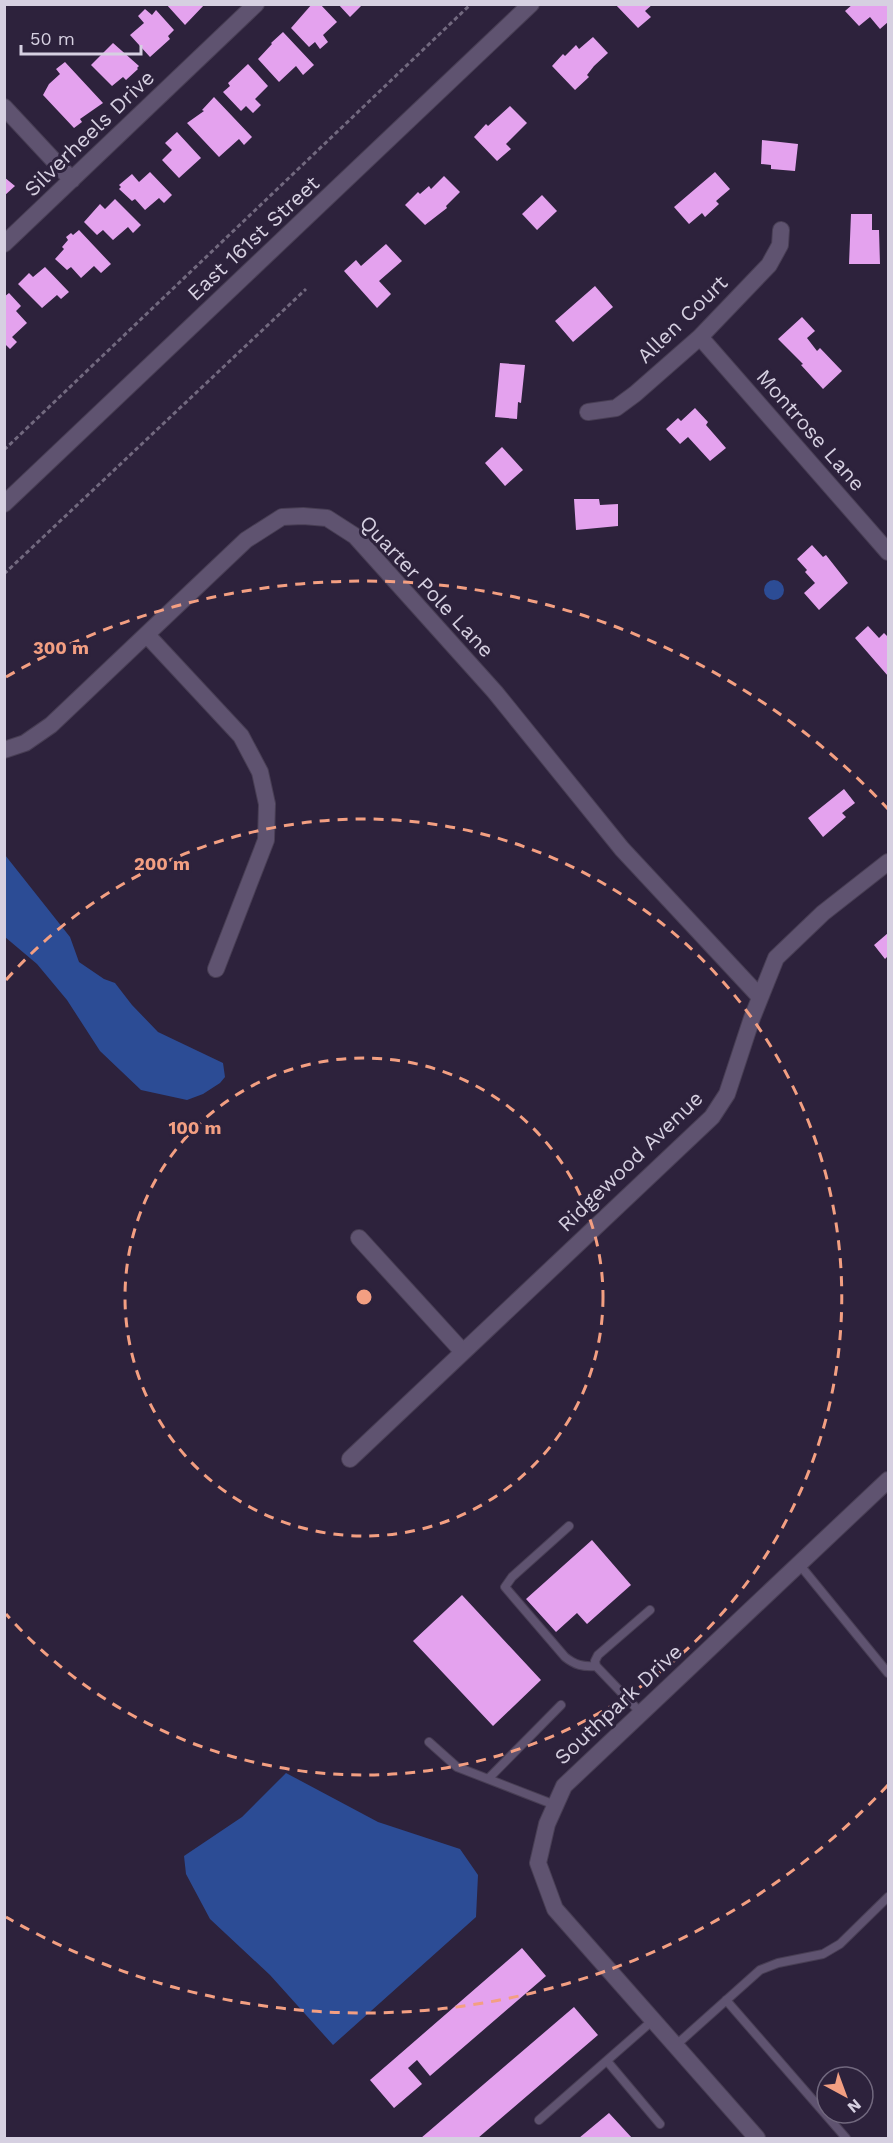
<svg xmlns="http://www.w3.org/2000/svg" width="893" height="2143" font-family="'Work Sans',sans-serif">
<rect width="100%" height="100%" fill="#2d223c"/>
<path fill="#2c4c95" d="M764 590a10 10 0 1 1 20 0a10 10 0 1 1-20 0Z
M5,855L70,937L79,962L104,979L115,983L132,1005L158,1032L223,1063L225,1077L220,1083L203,1094L187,1100L141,1090L100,1051L67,1000L37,964L5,937Z
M286,1773L378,1822L460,1849L478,1875L476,1917L333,2045L270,1975L210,1919L186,1874L184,1856L242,1817Z"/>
<path fill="#e4a2ee" d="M166,4H205L185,25Z
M312,4H320L337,22L323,35L328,42L320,49L315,42L309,47L291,28Z
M338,4H363L350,17Z
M615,4H653L645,11L651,17L638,28Z
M853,4H888V22L880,29L870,17L859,26L845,11Z
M145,9L152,15L156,10L174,30L168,36L170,39L150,57L130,35L144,23L138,16Z
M283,32L314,65L303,75L296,66L279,82L258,59L272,44L271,43Z
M593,37L608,53L594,66L587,75L589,77L575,90L552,66L563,54L565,56L576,45L579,49Z
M113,43L139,66L137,68L138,69L126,80L123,77L112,86L91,65Z
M65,62L103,103L80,119L82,122L74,128L43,95L49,84L60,74L56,69Z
M248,64L268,86L255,99L261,105L253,113L246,106L241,111L223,92L230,86L228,83Z
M214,97L252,137L244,145L239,139L219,157L187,123L204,111L202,110Z
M510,106L527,123L506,144L511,149L497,161L474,137L486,124L488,126Z
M177,132L201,158L179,178L162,160L172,150L165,143Z
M762,140L798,144L795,171L771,169V165L761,164Z
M150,172L172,195L164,203L159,198L145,210L135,199L132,201L119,189L121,187L119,185L132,174L139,182Z
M715,172L730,189L716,201L719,204L705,217L702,213L689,224L674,207Z
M444,176L460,192L446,206L447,208L425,225L405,205L418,192L420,194L429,186L431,189Z
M4,177L15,186L4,196Z
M542,195L557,211L537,230L522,214Z
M115,199L141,225L133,233L128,227L113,240L103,230L97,235L84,222L100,204L105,209Z
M851,214H872V230H879L880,264H849Z
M79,230L111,264L101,273L94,266L81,278L71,267L67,270L55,259L64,249L62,247L68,240L66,237L71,233L73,235Z
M386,244L402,261L379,281L391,294L377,308L344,271L356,260L361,266Z
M45,267L69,292L61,299L57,295L42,308L18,284L29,273L33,277Z
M595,286L613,307L573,342L555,321Z
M9,293L21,306L16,311L27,323L12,337L17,342L10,349L4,343V297Z
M802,317L815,331L807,338L817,351L820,348L842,371L823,389L801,365L803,364L778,339Z
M500,363L525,365L521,403L518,402L517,419L495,417Z
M695,408L708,422L706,425L726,448L710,461L688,437L680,444L666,429L678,418L681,421Z
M502,447L523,470L505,486L485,463Z
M574,499H599L600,505L618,504V526L576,530Z
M812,545L823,557L826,555L848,583L819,610L804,593L815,583L805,572L807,570L797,559Z
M868,626L879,638L884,633L888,637V676L855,638Z
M844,789L855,803L842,813L846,817L823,837L808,818Z
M888,933V959L887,957L885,959L874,945Z
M592,1540L631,1585L587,1624L577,1613L556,1632L526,1599Z
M462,1595L541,1680L493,1726L413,1641Z
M522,1948L546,1976L430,2076L417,2060L408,2068L422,2084L394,2108L370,2080Z
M574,2007L598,2035L478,2138H421Z
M609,2113L632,2138H579Z"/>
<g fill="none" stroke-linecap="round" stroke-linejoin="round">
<defs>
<path id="service" d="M569,1526L512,1577L505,1587L565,1657C575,1665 583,1667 596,1666
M799,1564L888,1673
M641,1713L596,1666L595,1661L598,1655L650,1610
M429,1742L457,1767L555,1805
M488,1779L561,1705
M726,2000L846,2138
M675,2046L760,1970L778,1963L823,1954L840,1944L888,1897
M607,2061L660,2124
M539,2120L652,2021"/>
<path id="minor" d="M4,107L72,180
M4,244L256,4
M700,337L888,552
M588,412L616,408L635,394L700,337L769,265L780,245L781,230
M147,635L241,736L260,772L267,804L266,840L216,969
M4,750L25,743L51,725L246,540L282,517L303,516L327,518L355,536L495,692L622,849L760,997
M359,1238L463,1352
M350,1459L712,1117L727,1094L752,1018L776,958L823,913L888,862
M757,2138L555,1909L538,1863L547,1824L564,1786L888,1480"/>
<path id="tertiary" d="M4,504L531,4"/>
</defs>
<use href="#service" stroke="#483e54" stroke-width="10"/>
<use href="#minor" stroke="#483e54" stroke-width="18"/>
<use href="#tertiary" stroke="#483e54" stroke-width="18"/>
<path stroke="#72697f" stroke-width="3" stroke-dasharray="4.5 3" stroke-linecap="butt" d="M4,450L471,4
M4,574L306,289"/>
<use href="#service" stroke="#5f5370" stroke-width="8"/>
<use href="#minor" stroke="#5f5370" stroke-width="16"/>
<use href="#tertiary" stroke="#5f5370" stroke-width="16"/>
</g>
<g fill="none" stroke="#f39f82" stroke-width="3" stroke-dasharray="10 8">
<circle cx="364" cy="1297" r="239"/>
<path d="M6 980A478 478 0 1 1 6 1614"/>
<path d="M888 1785A716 716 0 0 1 6 1917M6 677A716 716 0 0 1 888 809"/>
</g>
<g text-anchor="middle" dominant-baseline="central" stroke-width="6" stroke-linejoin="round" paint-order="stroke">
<g font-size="21" fill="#d6d0e1" stroke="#2d223c">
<text transform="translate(89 133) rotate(-44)">Silverheels Drive</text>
<text transform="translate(253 238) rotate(-43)">East 161st Street</text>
<text transform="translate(682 319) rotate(-44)">Allen Court</text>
<text transform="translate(811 430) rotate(49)">Montrose Lane</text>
<text transform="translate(427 586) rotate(47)">Quarter Pole Lane</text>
<text transform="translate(630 1161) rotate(-44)">Ridgewood Avenue</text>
<text transform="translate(618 1704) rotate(-43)">Southpark Drive</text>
</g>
</g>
<circle cx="364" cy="1297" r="9" fill="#f39f82" stroke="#2d223c" stroke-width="3"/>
<g font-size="18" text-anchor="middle" font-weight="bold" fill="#f39f82" stroke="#2d223c" stroke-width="6" stroke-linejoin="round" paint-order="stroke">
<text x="61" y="654">300 m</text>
<text x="162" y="870">200 m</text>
<text x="195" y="1134">100 m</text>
</g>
<rect width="893" height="2143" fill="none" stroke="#d6d0e1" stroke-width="12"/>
<g transform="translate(845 2095) rotate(139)"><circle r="28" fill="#2d223c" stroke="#71687e" stroke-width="1.5"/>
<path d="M0-4.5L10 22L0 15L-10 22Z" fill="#f39f82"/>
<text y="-9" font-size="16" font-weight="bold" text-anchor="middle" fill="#d6d0e1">N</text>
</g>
<path d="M21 45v9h120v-9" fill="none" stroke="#d6d0e1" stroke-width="3"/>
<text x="30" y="45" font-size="18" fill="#d6d0e1" stroke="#2d223c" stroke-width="4.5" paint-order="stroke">50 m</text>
</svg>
